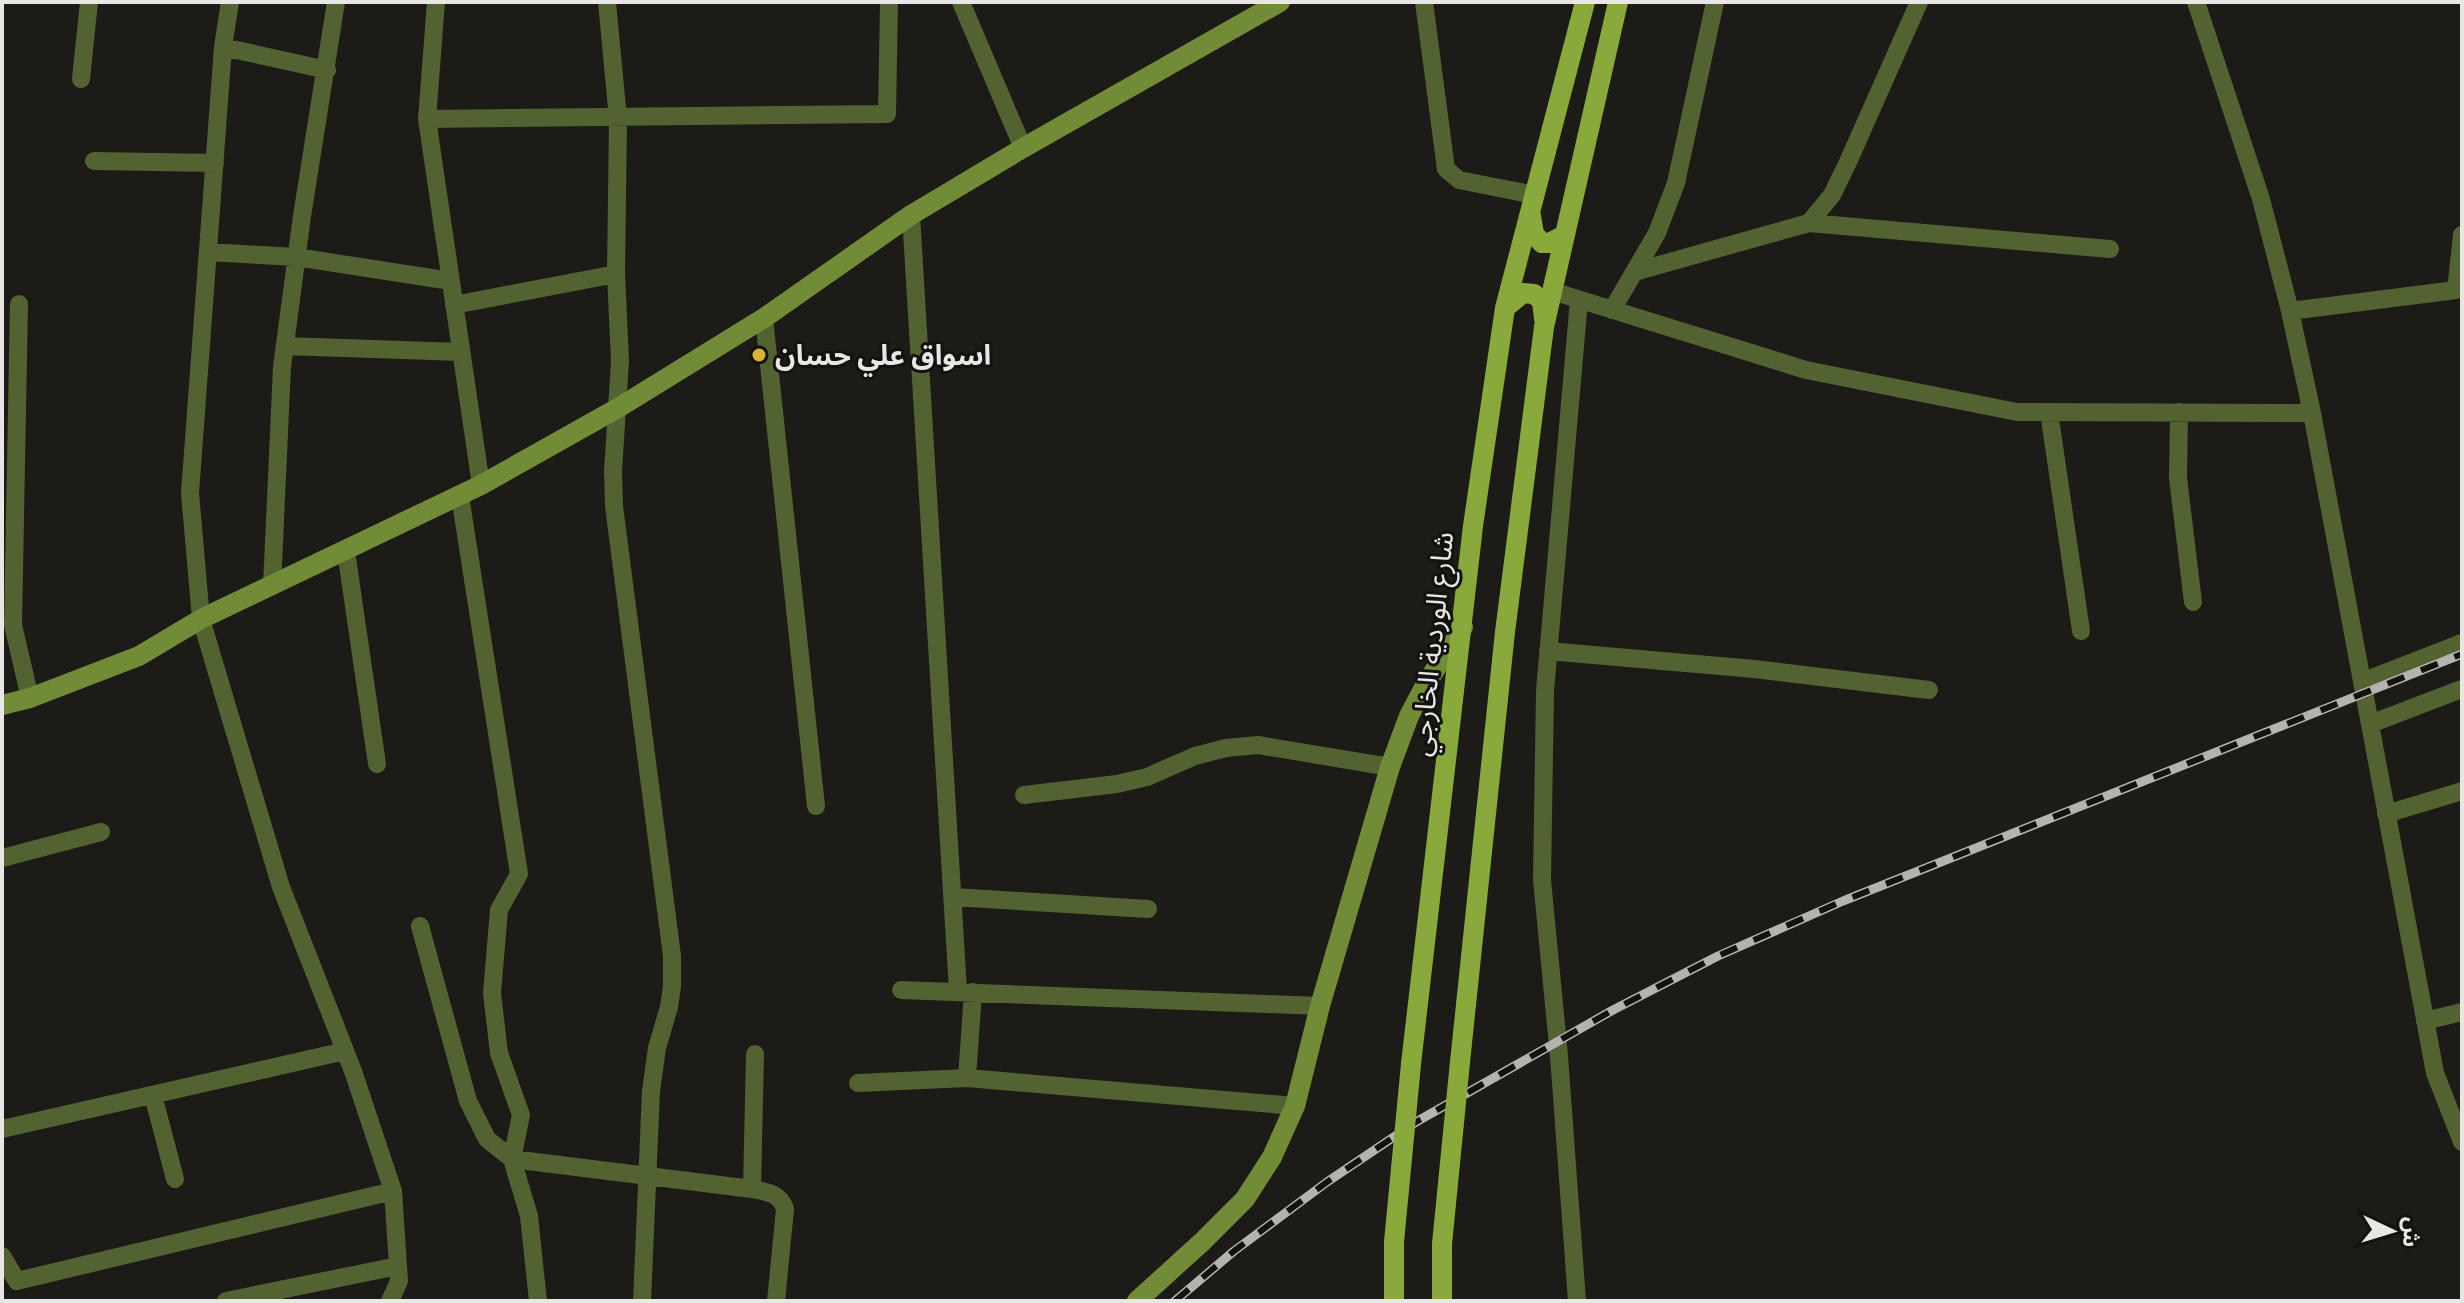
<svg xmlns="http://www.w3.org/2000/svg" width="2464" height="1303" font-family="'Roboto Condensed','Noto Sans Arabic',sans-serif">
<rect width="100%" height="100%" fill="#1c1b18"/>
<g fill="none" stroke-linecap="round" stroke-linejoin="round">
<path stroke="#526230" stroke-width="18" d="M230,2L223,47L190,493L201,619L281,887L353,1071L393,1191L399,1281L390,1301
M436,2L427,119L481,485
M607,2L618,119L616,274L620,361L613,471L614,506L672,956V986L669,1007L657,1048L651,1091L642,1301
M961,2L1023,148
M1424,2L1446,169L1459,180L1535,195
M2196,2L2261,199L2290,311L2312,413L2435,1073L2462,1142
M223,47L327,70
M81,79L89,2
M427,119L887,114L889,2
M94,161L215,163
M911,215L958,991
M1809,223L2110,249
M208,252L296,257L451,281
M1634,272L1809,223L1832,195L1848,162L1919,2
M1552,291L1806,370L2017,412L2312,413
M19,304L13,625L30,698
M454,305L616,274
M1612,310L1657,233L1676,183L1715,2
M2290,311L2456,290L2462,235
M764,318L816,806
M285,346L461,352
M2049,412L2081,631
M2179,412L2178,478L2193,602
M460,496L519,874L499,910L492,993L499,1053L521,1115L512,1159L529,1216L538,1301
M346,551L377,764
M272,586L282,367L302,216L336,2
M1548,651L1754,669L1929,690
M2362,682L2462,643
M2370,724L2462,689
M1024,795L1117,784L1147,777L1195,756L1226,748L1258,745L1390,767
M2386,814L2462,791
M2,858L101,832
M953,897L1148,909
M420,926L468,1101L487,1139L512,1159L752,1189C767,1192 780,1193 785,1209L776,1301
M901,990L1320,1006
M2425,1021L2462,1012
M967,1078L973,992
M858,1083L967,1078L1295,1106
M153,1095L175,1179
M2,1129L345,1051
M752,1189L755,1054
M2,1256L17,1281L393,1191
M226,1301L398,1266
M1577,1301L1559,1056L1542,880L1545,691L1579,300"/>
<path stroke="#718b37" stroke-width="20" d="M2,705L30,698L139,656L201,619L481,485L618,408L764,318L911,215L1023,148L1280,2
M1137,1301L1202,1242L1245,1199L1272,1157L1295,1106L1320,1006L1390,767L1409,716L1427,682L1463,627"/>
<path stroke="#89aa3b" stroke-width="20" d="M1531,216L1534,234L1542,243H1549L1565,235
M1505,308L1523,293L1534,294L1542,301L1544,319
M1460,1062L1505,632L1544,327L1618,2
M1411,1064L1473,526L1505,308L1585,2
M1394,1242V1301
M1442,1301V1244"/>
<defs>
<path id="rail" d="M1175,1301L1234,1251L1327,1182L1416,1122L1613,1010L1718,956L1843,901L2462,654"/>
</defs>
<use href="#rail" stroke="#b4b3b0" stroke-width="9"/>
<use href="#rail" stroke="#13120f" stroke-width="6" stroke-dasharray="18" stroke-linecap="butt"/>
<path stroke="#89aa3b" stroke-width="20" d="M1394,1242L1411,1064
M1442,1244L1460,1062"/>
</g>
<circle fill="#d7b434" stroke="#13120f" stroke-width="3" cx="759" cy="355" r="8"/>
<g text-anchor="middle" dominant-baseline="central" stroke-width="6" stroke-linejoin="round" paint-order="stroke">
<g font-size="28" font-weight="bold" fill="#e8e7e5" stroke="#13120f" text-anchor="start">
<text x="775" y="355">اسواق علي حسان</text>
</g>
<g font-size="28" fill="#e8e7e5" stroke="#13120f">
<text transform="translate(1432 644) rotate(-84)">شارع الوردية الخارجي</text>
</g>
</g>
<rect width="2464" height="1303" fill="none" stroke="#e8e7e5" stroke-width="8"/>
<g transform="translate(2392 1231) rotate(94)" stroke="#13120f" stroke-width="6" paint-order="stroke">
<path d="M0-6L14 30L0 20L-14 30Z" fill="#e8e7e5"/>
<text y="-12" font-size="22" font-weight="bold" text-anchor="middle" fill="#e8e7e5">ش</text>
</g>
</svg>
